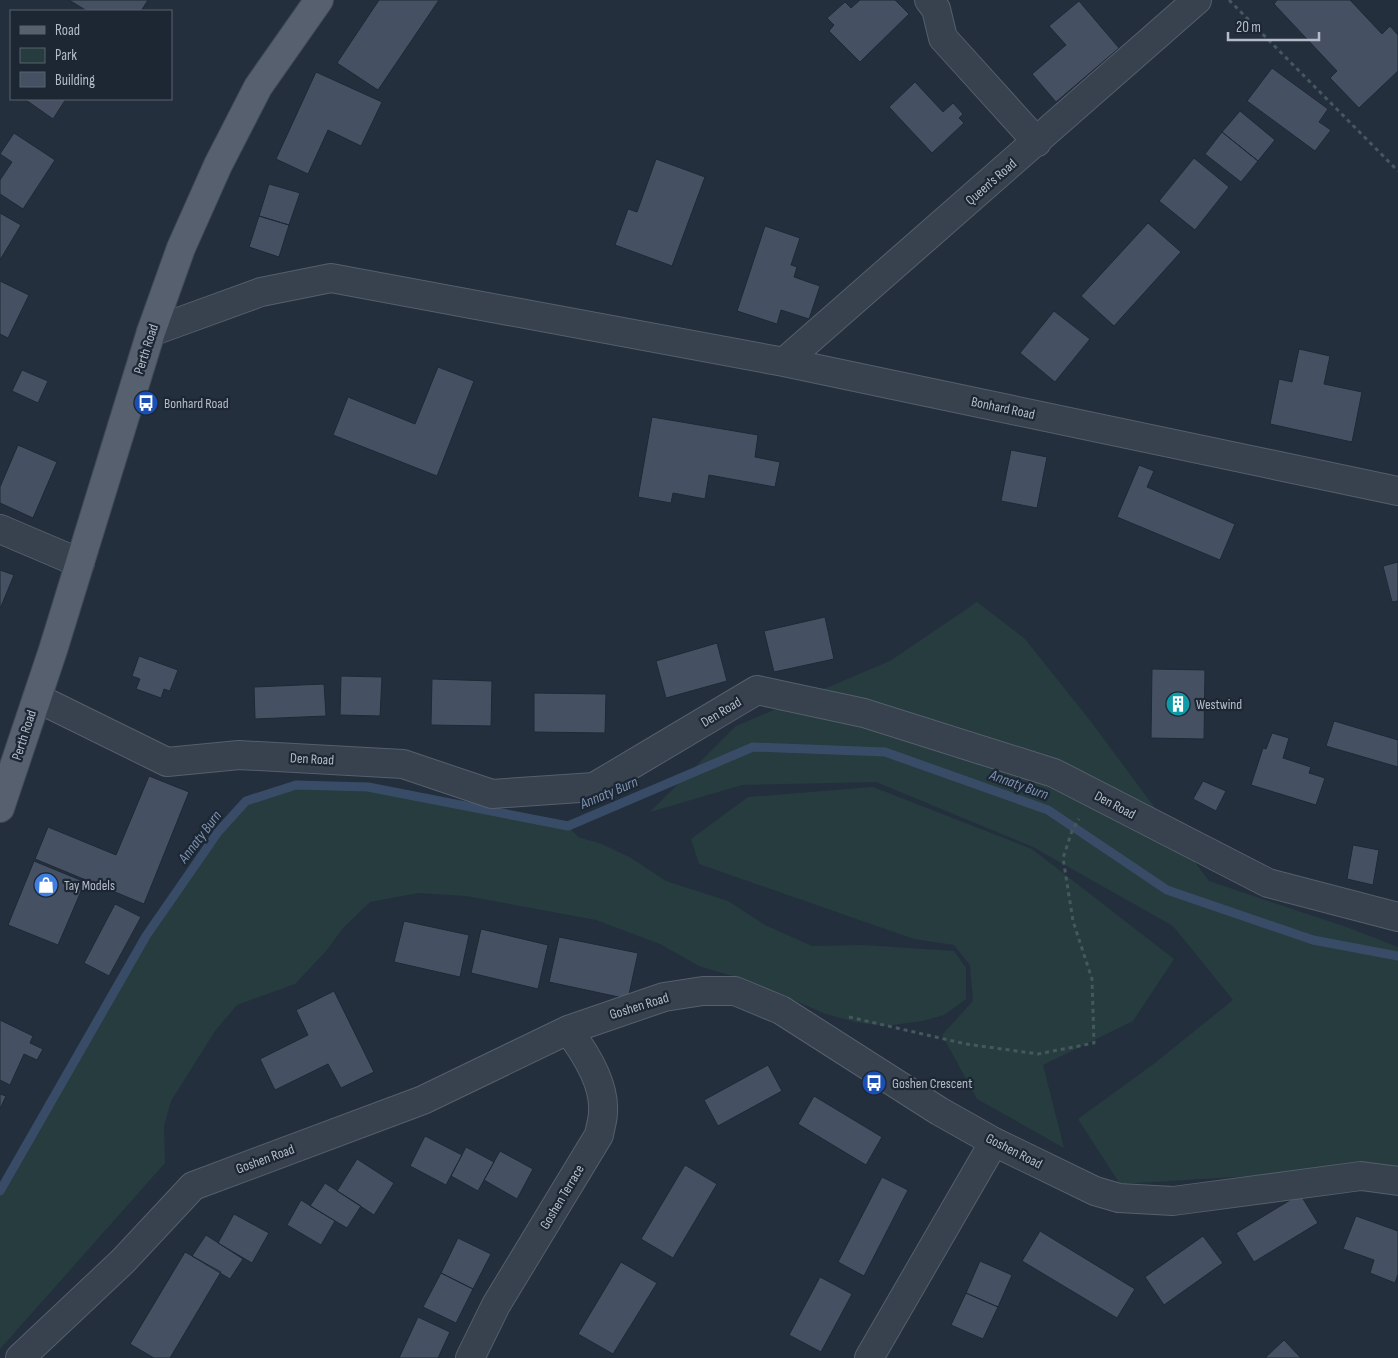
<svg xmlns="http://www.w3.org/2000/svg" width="1398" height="1358" font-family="'Sofia Sans Condensed',sans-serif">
<rect width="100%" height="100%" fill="#242f3e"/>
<path fill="#263c3f" d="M977,602L1025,639L1092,723L1209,881L1349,928L1398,947V1167L1120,1184L1078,1119L1155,1063L1233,1000L1173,926L1033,847L876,782L742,785L650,812L736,726L890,661Z
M296,785L368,787L568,826L578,837L602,844L631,858L666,881L728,901L765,925L812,946L863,945L954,951L966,968V999L944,1015L923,1021L885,1026L855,1022L826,1014L749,981L699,966L660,944L596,920L466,896L418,893L370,902L343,928L326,951L295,984L237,1005L215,1031L171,1101L164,1126L165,1163L0,1349V1191L146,936L218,832L246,801Z
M873,787L1032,849L1174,959L1133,1021L1043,1065L1064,1148L977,1099L942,1035L973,1001L970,965L954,945L914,939L699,864L691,839L748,797Z"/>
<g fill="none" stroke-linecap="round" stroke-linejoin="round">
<path stroke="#394c67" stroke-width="9" d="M0,1191L146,936L218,832L246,801L296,785L368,787L568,826L753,747L885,752L1048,810L1167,890L1313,940L1398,956"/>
</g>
<path fill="#455162" stroke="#1f2835" d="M69,0H148L141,11H87Z
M379,0H439L378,90L337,63Z
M860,0H895L909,14L860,62L829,31L834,25L827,18L845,2L851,8Z
M1277,0H1350L1382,34L1390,26L1398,35V71L1359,108L1330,78L1337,71L1274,4Z
M1079,1L1119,48L1056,102L1032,74L1066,45L1049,26Z
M1272,68L1328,109L1319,122L1331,130L1315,151L1247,101Z
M316,72L382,102L361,146L328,130L308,174L276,159Z
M915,82L943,112L953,103L963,114L959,118L964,123L932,153L889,107Z
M27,99H66L53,119L26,100Z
M1240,111L1275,140L1258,161L1222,132Z
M1222,132L1258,161L1241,182L1205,154Z
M14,133L55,160L23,209L0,194V180L12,162L0,154Z
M1194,158L1229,187L1195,230L1159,201Z
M656,159L705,177L672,266L615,245L628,209L637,212Z
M269,184L300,193L289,225L259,216Z
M0,213L21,225L0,260Z
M259,216L289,225L279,257L249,247Z
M1148,223L1181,252L1114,326L1081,296Z
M765,226L800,238L791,265L797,267L794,277L820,286L809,319L781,310L777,324L737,311Z
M0,281L29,295L8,338L0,334Z
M1054,311L1090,339L1055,382L1020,353Z
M1299,349L1330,356L1324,384L1362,392L1352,442L1270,424L1279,379L1292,382Z
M438,367L474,381L437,476L333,435L348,397L415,424Z
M22,370L48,381L38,403L12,391Z
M652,417L758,435L755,457L780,462L775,487L709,475L705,499L673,493L671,503L638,497Z
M18,445L57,462L33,518L0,503V487Z
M1011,450L1047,457L1037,508L1001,501Z
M1139,465L1154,471L1147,487L1235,524L1220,560L1117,517Z
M1398,562V601L1392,602L1383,566Z
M0,570L14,575L0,609Z
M825,617L834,659L774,672L764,631Z
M717,643L727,681L666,698L656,661Z
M139,656L178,670L170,691L164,689L161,698L136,689L140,679L132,676Z
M1152,669L1205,670L1204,739L1151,738Z
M341,676L382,677L380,716L340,715Z
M432,679L492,681L491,726L431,725Z
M324,684L326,716L255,719L254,687Z
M534,693L606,694L605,733L534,732Z
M1334,721L1398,740V767L1326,746Z
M1272,733L1289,738L1283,758L1311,767L1309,773L1325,778L1316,805L1251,785L1263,748L1266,749Z
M149,776L189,792L144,904L35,859L48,827L116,855Z
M1203,781L1226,791L1216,811L1193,799Z
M1353,845L1379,850L1373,885L1347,879Z
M34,861L85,882L58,945L8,925Z
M115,904L141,917L109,976L84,963Z
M404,921L469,935L460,977L394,962Z
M481,929L548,945L538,989L471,973Z
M559,937L638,953L628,999L549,982Z
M334,991L374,1072L341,1088L328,1064L275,1090L260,1059L308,1035L296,1010Z
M0,1020L33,1036L30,1043L43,1049L37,1060L24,1054L10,1085L0,1080Z
M768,1065L782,1091L718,1126L704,1100Z
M0,1094L6,1096L0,1109Z
M814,1096L882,1137L866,1165L798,1124Z
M425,1136L462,1155L446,1185L410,1166Z
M466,1147L494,1162L478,1191L451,1176Z
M500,1151L533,1169L517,1199L484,1180Z
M357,1159L394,1183L374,1215L337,1191Z
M685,1165L717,1184L673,1258L641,1239Z
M882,1177L908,1190L864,1276L838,1262Z
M325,1183L361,1206L347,1228L310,1206Z
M1300,1194L1318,1223L1254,1262L1236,1233Z
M301,1200L335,1221L321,1245L287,1225Z
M234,1214L269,1233L252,1263L218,1243Z
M1356,1216L1398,1231V1274L1395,1283L1370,1273L1374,1260L1343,1249Z
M1040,1231L1135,1289L1117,1318L1022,1261Z
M206,1235L243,1259L230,1279L192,1256Z
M1203,1236L1223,1263L1164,1305L1145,1277Z
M458,1238L491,1254L473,1289L441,1273Z
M185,1252L221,1272L170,1358H154L130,1344Z
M980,1261L1012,1275L998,1307L966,1293Z
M621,1262L657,1283L613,1354L578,1334Z
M441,1273L473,1289L456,1323L423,1307Z
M820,1277L852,1294L821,1352L789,1335Z
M966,1293L998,1307L983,1339L951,1325Z
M418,1317L450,1332L438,1358H399Z
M1284,1340L1301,1358H1265Z"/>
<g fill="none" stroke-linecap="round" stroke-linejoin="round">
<defs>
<path id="street" d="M929,0L936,9L943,38L1037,142
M151,332L261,292L331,278L784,362L1398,491
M784,362L1197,0
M0,529L80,563
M37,698L167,762L239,755L403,764L492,794L594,787L757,690L864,713L1054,773L1268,883L1398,917
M20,1358L123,1261L193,1186L423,1100L568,1030L664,997L703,991H735L781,1010L939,1111L994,1142L1095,1191L1119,1198L1173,1201L1361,1176L1398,1181
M470,1358L496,1305L599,1135C600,1128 603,1120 603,1112C605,1084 584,1051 568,1030
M869,1358L994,1142"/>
<path id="primary" d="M0,808L53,650L151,332L181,248L218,165L258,87L319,0"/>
</defs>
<use href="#street" stroke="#565f6c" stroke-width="30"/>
<use href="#primary" stroke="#414a57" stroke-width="30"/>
<path stroke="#44595c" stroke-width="3" stroke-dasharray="4 4" stroke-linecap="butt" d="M1229,0L1398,171
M849,1017L966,1044L1038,1054L1094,1043L1092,979L1073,921L1063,858L1072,831L1079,819"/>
<use href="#street" stroke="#38414e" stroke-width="28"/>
<use href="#primary" stroke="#56606e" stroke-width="28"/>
</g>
<defs>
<symbol id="bus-disc" viewBox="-11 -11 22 22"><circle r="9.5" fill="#1a4fb4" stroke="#1d2633"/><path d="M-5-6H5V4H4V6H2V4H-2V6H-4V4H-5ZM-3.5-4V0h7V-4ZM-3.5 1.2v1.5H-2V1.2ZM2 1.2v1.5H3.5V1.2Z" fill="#fff"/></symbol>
<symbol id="building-disc" viewBox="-11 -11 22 22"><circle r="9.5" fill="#0f9aa8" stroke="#1d2633"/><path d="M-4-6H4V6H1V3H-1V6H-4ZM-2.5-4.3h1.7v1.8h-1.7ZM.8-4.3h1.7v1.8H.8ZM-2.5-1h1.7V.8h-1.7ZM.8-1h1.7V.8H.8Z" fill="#fff"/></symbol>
<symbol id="shop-disc" viewBox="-11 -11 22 22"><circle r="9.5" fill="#3f7fe0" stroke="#1d2633"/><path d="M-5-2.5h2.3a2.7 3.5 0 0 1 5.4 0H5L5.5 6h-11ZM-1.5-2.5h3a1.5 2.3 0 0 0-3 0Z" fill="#fff"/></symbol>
</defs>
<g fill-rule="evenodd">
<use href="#bus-disc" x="132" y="389" width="28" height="28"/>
<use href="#building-disc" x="1164" y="690" width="28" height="28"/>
<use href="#shop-disc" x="32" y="871" width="28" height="28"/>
<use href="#bus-disc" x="860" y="1069" width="28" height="28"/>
</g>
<g text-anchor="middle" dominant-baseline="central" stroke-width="4.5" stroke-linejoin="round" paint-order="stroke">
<g font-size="14" fill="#b4bcc9" stroke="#1d2633">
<text transform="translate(991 182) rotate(-41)">Queen's Road</text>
<text transform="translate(146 349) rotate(-72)">Perth Road</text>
<text transform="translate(1003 408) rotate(12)">Bonhard Road</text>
<text transform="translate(721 712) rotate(-31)">Den Road</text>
<text transform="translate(24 735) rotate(-72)">Perth Road</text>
<text transform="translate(312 759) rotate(3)">Den Road</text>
<text transform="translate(1115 805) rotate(28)">Den Road</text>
<text transform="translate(639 1006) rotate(-17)">Goshen Road</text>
<text transform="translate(1014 1151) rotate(27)">Goshen Road</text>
<text transform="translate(265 1159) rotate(-20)">Goshen Road</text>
<text transform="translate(562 1197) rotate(-59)">Goshen Terrace</text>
</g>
<g font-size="14" fill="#b4bcc9" stroke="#1d2633" text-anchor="start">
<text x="164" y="403">Bonhard Road</text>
<text x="1196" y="704">Westwind</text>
<text x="64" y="885">Tay Models</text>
<text x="892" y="1083">Goshen Crescent</text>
</g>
<g font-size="15" font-style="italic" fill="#7c92b1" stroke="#1d2633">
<text transform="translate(1019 785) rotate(20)">Annaty Burn</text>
<text transform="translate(609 793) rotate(-23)">Annaty Burn</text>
<text transform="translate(200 837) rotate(-53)">Annaty Burn</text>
</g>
</g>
<rect x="10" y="10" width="162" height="90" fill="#1d2633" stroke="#59626f"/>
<rect x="20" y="26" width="25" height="8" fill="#56606e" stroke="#59626f"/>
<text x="55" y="35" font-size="15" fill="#b4bcc9">Road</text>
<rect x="20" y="48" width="25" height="15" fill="#263c3f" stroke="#59626f"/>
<text x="55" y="60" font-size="15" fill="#b4bcc9">Park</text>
<rect x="20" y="72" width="25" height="15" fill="#455162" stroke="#59626f"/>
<text x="55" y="85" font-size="15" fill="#b4bcc9">Building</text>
<path d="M1228 32v8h91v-8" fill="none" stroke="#b4bcc9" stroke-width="2.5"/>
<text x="1236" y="32" font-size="15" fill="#b4bcc9" stroke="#1d2633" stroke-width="4" paint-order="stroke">20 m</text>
</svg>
